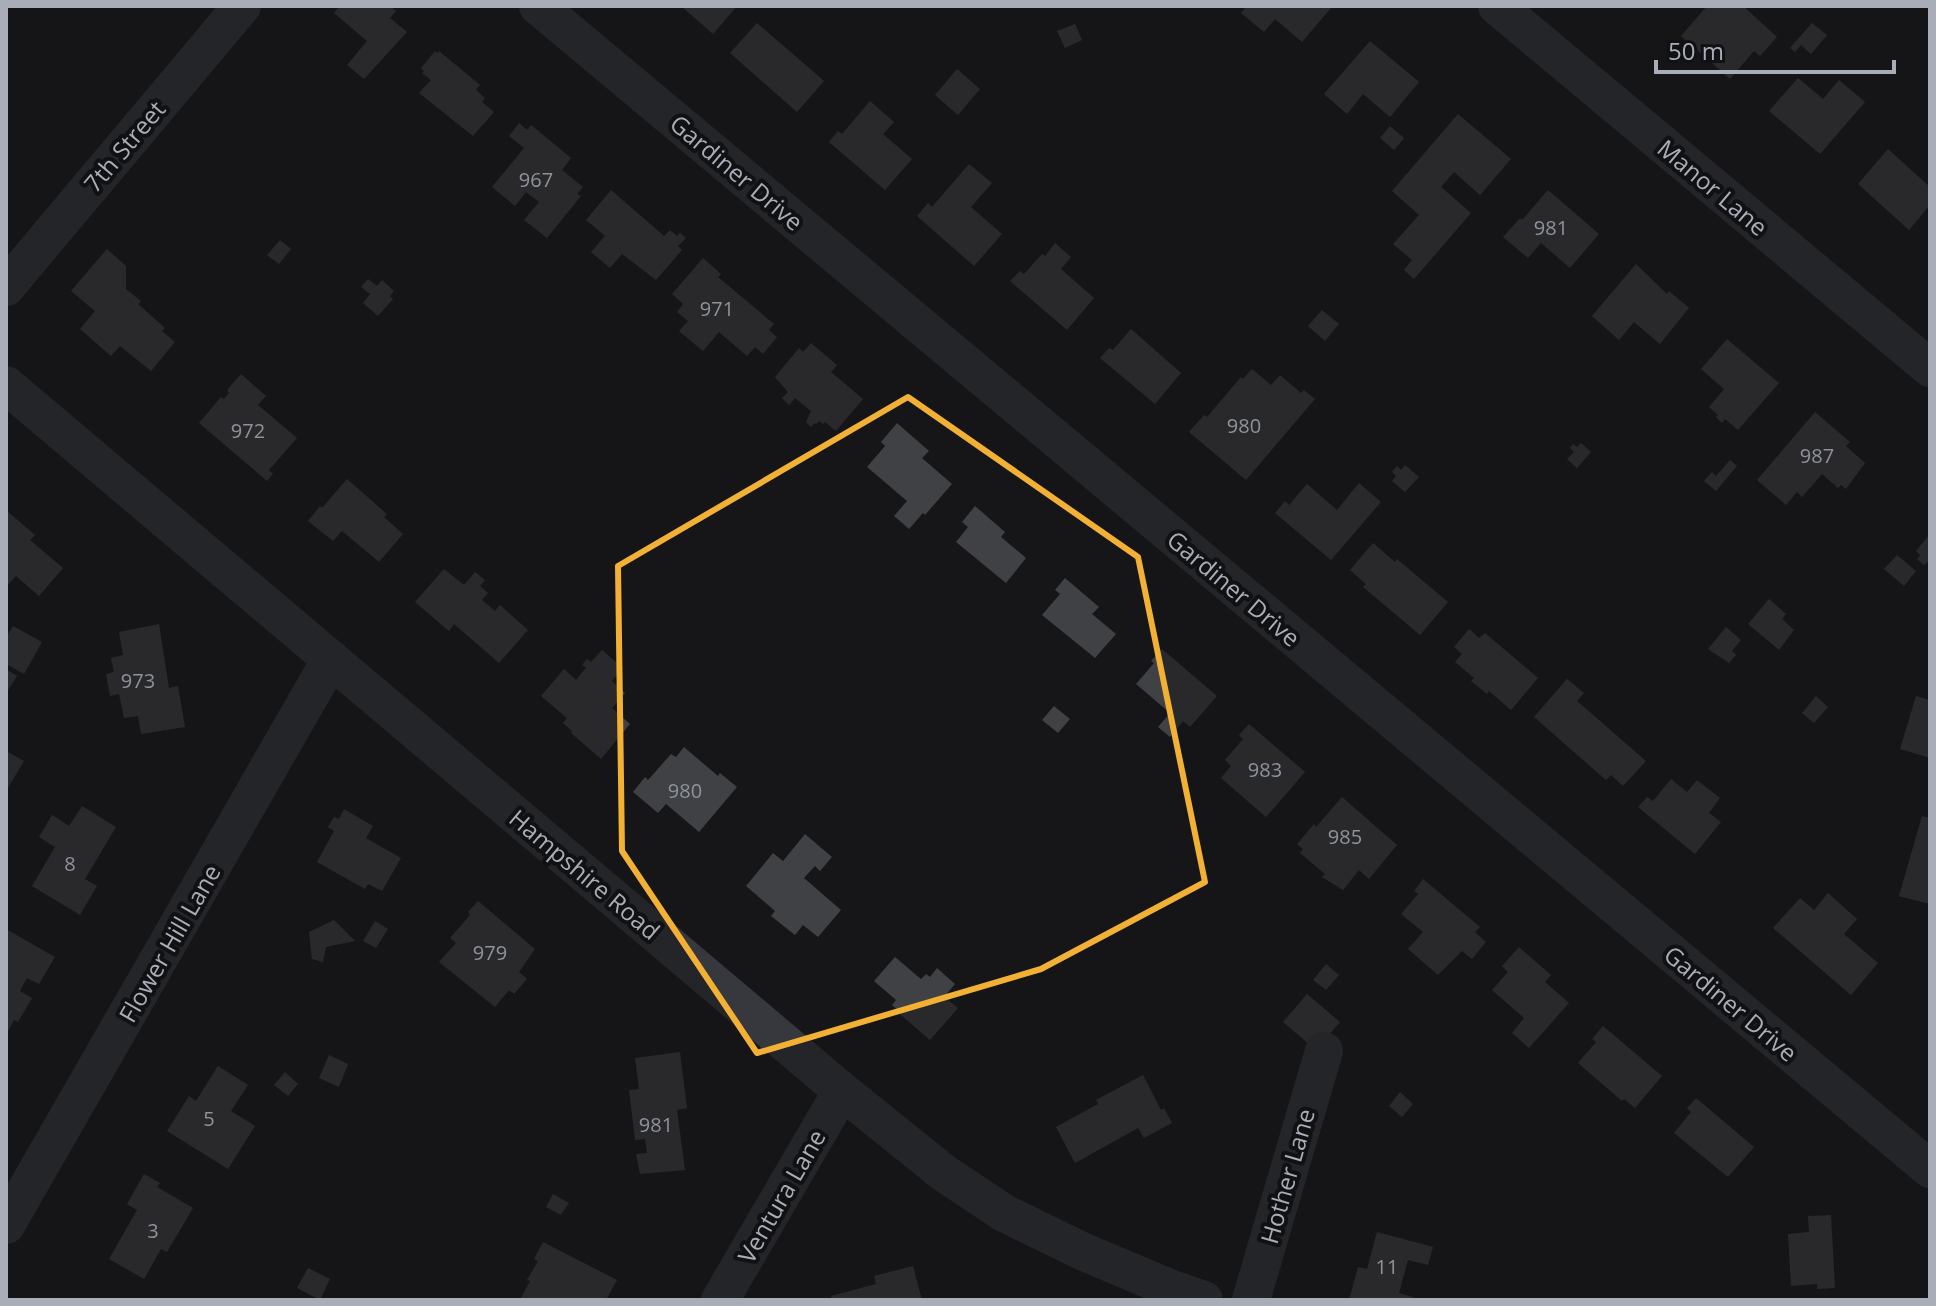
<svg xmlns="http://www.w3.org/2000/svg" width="1936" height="1306" font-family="'Open Sans',sans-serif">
<rect width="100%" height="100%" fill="#161618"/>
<path fill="#404145" d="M340,6H390L396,11L390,18L407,32L364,79L347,65L367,41L334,13Z
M681,6H737L713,34Z
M1247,6H1329L1331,8L1302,42L1275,19L1264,32L1241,13Z
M1707,6H1743L1777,37L1760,56L1754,51L1730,79L1681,36Z
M757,23L824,81L797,112L730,53Z
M1812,23L1827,35L1811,54L1801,45L1795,52L1790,48Z
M1075,24L1082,40L1065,48L1057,31Z
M1370,41L1419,82L1390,117L1363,94L1347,114L1324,94Z
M435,51L438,53L439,51L480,85L476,90L485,98L482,102L494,112L473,136L419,93L431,80L422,73L424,71L421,68Z
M957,69L980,89L958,115L935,95Z
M1798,78L1823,99L1839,80L1865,102L1820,154L1769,111Z
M870,101L894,122L883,134L912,159L885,190L829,142L838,131L842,134Z
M1458,114L1511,159L1480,195L1454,172L1441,187L1471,213L1414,279L1404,270L1412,260L1393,244L1419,215L1392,191Z
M519,123L527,130L531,125L571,158L562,170L583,187L577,194L581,196L547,238L524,220L539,202L526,192L515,206L492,187L524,148L509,136Z
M1390,126L1404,138L1394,150L1380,138Z
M1888,149L1930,187V205L1909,230L1858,184Z
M969,164L992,183L971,207L1002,234L974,266L917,216L928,203L932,207Z
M611,190L664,236L670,230L677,236L680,233L686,238L678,246L682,250L656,280L622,254L610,268L591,252L605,236L586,220Z
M1548,190L1599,234L1570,268L1541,243L1528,258L1503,237L1520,218L1522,220Z
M280,240L291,249L279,264L267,255Z
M1055,243L1071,257L1061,269L1094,298L1067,330L1010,281L1020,271L1024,274L1042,254L1045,256Z
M107,249L126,266V289L141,301L138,304L165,328L162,331L175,342L151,371L120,346L111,356L80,329L95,311L71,291Z
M703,258L721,274L718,277L774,324L769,330L777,337L763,354L755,347L747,356L719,332L703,351L679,331L688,321L677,312L683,304L672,294Z
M1636,264L1667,294L1669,291L1689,308L1660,344L1634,322L1619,340L1592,316Z
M368,279L377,286L382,280L394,291L390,296L393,299L378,316L363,303L370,294L361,287Z
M1322,310L1339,324L1325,341L1308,326Z
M1131,329L1181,373L1155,404L1100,358L1109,348L1113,350Z
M1727,339L1779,383L1738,430L1725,419L1722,423L1716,417L1718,415L1709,407L1724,389L1701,369Z
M811,343L837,365L831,372L863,399L836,431L825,422L823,424L819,421L816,424L814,423L811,427L806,422L811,411L795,398L789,405L782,398L788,392L775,377L799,348L803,352Z
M1252,369L1271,385L1280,375L1301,393L1304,390L1315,399L1246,480L1189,432L1204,415L1207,417L1241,377L1243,379Z
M241,374L266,396L258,405L297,438L269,470L273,474L267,481L199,423L221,397L224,399L229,393L227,390Z
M1815,412L1850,442L1846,446L1865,463L1846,489L1841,485L1838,488L1822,474L1802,497L1797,492L1786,505L1757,480Z
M897,423L929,451L922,458L952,484L925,515L923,513L909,529L894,516L907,501L867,467L885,446L881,442Z
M1581,443L1591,452L1577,468L1567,459L1574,452L1570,448L1573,444L1577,447Z
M1730,460L1737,466L1716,491L1704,481L1712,472L1716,476Z
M1405,465L1419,477L1405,492L1392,481L1396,476L1392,472L1397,466L1401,470Z
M347,479L387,514L384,517L403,534L379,562L342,531L333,541L308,521L320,506L322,508Z
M1359,483L1381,502L1331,560L1275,513L1285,501L1289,505L1307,484L1337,510Z
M975,506L1005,532L1001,537L1026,558L1006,583L956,542L968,527L962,522Z
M6,510L35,535L30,540L63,568L39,596L16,576L6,587Z
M1930,534V564L1927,562L1924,565L1917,559L1920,555L1916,551Z
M1373,543L1395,562L1397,559L1448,602L1420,635L1363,587L1366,584L1350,570Z
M1897,555L1916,571L1904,586L1884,569Z
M444,569L464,585L475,572L485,580L480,586L488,593L482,600L495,611L500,605L528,630L499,663L454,624L449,631L415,602Z
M1065,578L1099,607L1092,614L1116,634L1095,658L1042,615L1060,594L1055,590Z
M1769,599L1786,614L1782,619L1794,630L1779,650L1748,624Z
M159,624L169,688L178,686L185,727L141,734L138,716L124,718L119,694L110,696L106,674L114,672L111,658L123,655L119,632Z
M13,626L42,642L24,674L6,664V638Z
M1726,627L1741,640L1732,651L1736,655L1729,663L1708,649Z
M1469,629L1479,638L1485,633L1538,678L1511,710L1489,691L1487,694L1471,681L1474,678L1455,662L1462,654L1454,647Z
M1162,649L1217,696L1190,727L1183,721L1170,737L1158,727L1170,713L1136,684L1154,663L1151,661Z
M602,650L623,668L612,681L625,693L612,708L630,724L601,759L571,733L572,731L563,723L567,718L541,696L564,669L576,680L586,668L582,665L587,659L591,662Z
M6,669L17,676L8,690L6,689Z
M1567,679L1584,693L1577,701L1646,761L1623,786L1611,775L1606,780L1534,717Z
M1816,696L1828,707L1814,723L1802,713Z
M1916,696L1930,700V758L1900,749Z
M1054,706L1070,719L1058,733L1042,720Z
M1249,724L1305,772L1266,817L1221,778L1231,766L1225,760L1243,739L1239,735Z
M684,747L718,776L720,773L737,787L699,832L666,804L658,813L633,792L645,777L648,780L671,754L676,757Z
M6,751L24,761L6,791Z
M1671,779L1687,792L1697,780L1720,798L1709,813L1721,822L1695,854L1638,807L1647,797L1653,801Z
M1342,797L1397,845L1369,879L1359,870L1343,890L1322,877L1325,874L1300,853L1303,849L1297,844L1314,824L1316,827Z
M82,806L116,827L85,879L97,886L80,915L32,886L55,847L39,837L52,815L69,826Z
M344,809L373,826L366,838L401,858L382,891L368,884L365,889L317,862L334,831L328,827L334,817L339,819Z
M1922,816L1930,818V904L1899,896Z
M805,834L832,857L820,871L815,866L804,878L841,910L818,937L803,925L795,935L771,916L775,911L746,886L773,853L783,861Z
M1423,879L1480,927L1475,932L1486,942L1472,959L1462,951L1438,975L1408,949L1423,932L1401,914L1418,894L1414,891Z
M1828,893L1857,919L1844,934L1878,963L1851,995L1773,928L1800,898L1814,910Z
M478,901L535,949L519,972L527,979L514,994L509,990L495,1007L439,962L456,943L450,938L470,915L468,912Z
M334,920L355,941L326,947L323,962L312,959L309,932Z
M375,921L388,929L376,948L363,941Z
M6,929L55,957L39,984L27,978L20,991L32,998L18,1022L14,1020L6,1035Z
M1519,947L1551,975L1545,982L1569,1003L1529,1048L1512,1033L1524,1018L1492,990L1508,972L1502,966Z
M895,957L921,979L926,974L930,977L937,968L955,984L944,997L958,1008L930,1040L900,1014L901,1013L892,1005L896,1000L874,981Z
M1326,964L1339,975L1326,990L1313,980Z
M1307,994L1340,1022L1316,1050L1283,1022Z
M1603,1026L1662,1076L1635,1108L1624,1099L1622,1101L1578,1063L1596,1042L1592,1039Z
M680,1052L687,1108L677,1110L685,1170L640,1174L636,1154L647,1153L645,1139L635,1140L629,1090L639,1089L635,1058Z
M329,1055L348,1064L339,1087L319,1078Z
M218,1066L248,1085L231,1111L255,1126L228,1169L167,1131L189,1096L196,1101Z
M285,1072L298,1084L288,1096L274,1085Z
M1143,1075L1161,1110L1164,1108L1172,1123L1144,1138L1138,1128L1075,1163L1056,1127L1098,1104L1096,1100Z
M1400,1092L1413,1104L1402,1117L1389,1106Z
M1696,1098L1754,1147L1728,1177L1674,1133L1691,1112L1687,1108Z
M144,1174L160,1183L157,1187L193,1208L167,1252L161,1249L144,1279L109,1259L137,1210L127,1204Z
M553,1194L569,1203L561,1215L546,1207Z
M1831,1215L1835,1288L1817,1289V1284L1791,1286L1788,1234L1809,1232L1808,1216Z
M1377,1232L1433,1247L1428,1265L1408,1260L1399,1293L1422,1300H1349L1358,1267L1367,1269Z
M543,1242L617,1280L606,1300H520L530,1281L527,1280L538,1261L534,1259Z
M913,1266L922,1300H832L831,1296L876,1284L874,1276Z
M308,1268L330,1279L320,1300L297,1288Z"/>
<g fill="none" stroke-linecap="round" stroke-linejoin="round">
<path stroke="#37383d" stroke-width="38" d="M538,6L1930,1169
M1497,6L1930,368
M6,287L242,6
M6,385L842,1091L944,1173L1004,1213L1084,1252L1172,1289L1204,1300
M6,1225L331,659
M720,1300L842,1091
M1251,1300L1324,1051"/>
</g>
<path d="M0 0H1936V1306H0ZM908,397L1138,557L1205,882L1041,969L757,1053L622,851L618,566Z" fill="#161618" fill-opacity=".55" fill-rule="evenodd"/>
<path fill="none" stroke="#f2b134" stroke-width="6" stroke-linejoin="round" d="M908,397L1138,557L1205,882L1041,969L757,1053L622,851L618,566Z"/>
<g text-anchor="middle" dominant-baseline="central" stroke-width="8" stroke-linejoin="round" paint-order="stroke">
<g font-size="20" fill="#8e929b">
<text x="536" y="179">967</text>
<text x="1551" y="227">981</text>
<text x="717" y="308">971</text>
<text x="1244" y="425">980</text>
<text x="248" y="430">972</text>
<text x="1817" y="455">987</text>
<text x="138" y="680">973</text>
<text x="1265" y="769">983</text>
<text x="685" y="790">980</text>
<text x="1345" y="836">985</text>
<text x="70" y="863">8</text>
<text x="490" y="952">979</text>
<text x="209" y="1118">5</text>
<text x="656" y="1124">981</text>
<text x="153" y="1230">3</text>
<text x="1387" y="1266">11</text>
</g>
<g font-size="24" fill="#a8adb8" stroke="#111113">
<text transform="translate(124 146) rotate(-50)">7th Street</text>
<text transform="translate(737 172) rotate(40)">Gardiner Drive</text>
<text transform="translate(1713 187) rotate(40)">Manor Lane</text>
<text transform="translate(1234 588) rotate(40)">Gardiner Drive</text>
<text transform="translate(585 874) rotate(40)">Hampshire Road</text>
<text transform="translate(169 943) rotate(-60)">Flower Hill Lane</text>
<text transform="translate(1731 1003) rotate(40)">Gardiner Drive</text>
<text transform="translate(1287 1176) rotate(-74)">Hother Lane</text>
<text transform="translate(781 1196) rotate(-60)">Ventura Lane</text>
</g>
</g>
<rect width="1936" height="1306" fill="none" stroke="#a8adb8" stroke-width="16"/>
<path d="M1656 60v12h238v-12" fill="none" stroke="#a8adb8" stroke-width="4"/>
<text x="1668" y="60" font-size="24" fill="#a8adb8" stroke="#111113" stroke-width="6" paint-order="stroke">50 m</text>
</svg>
